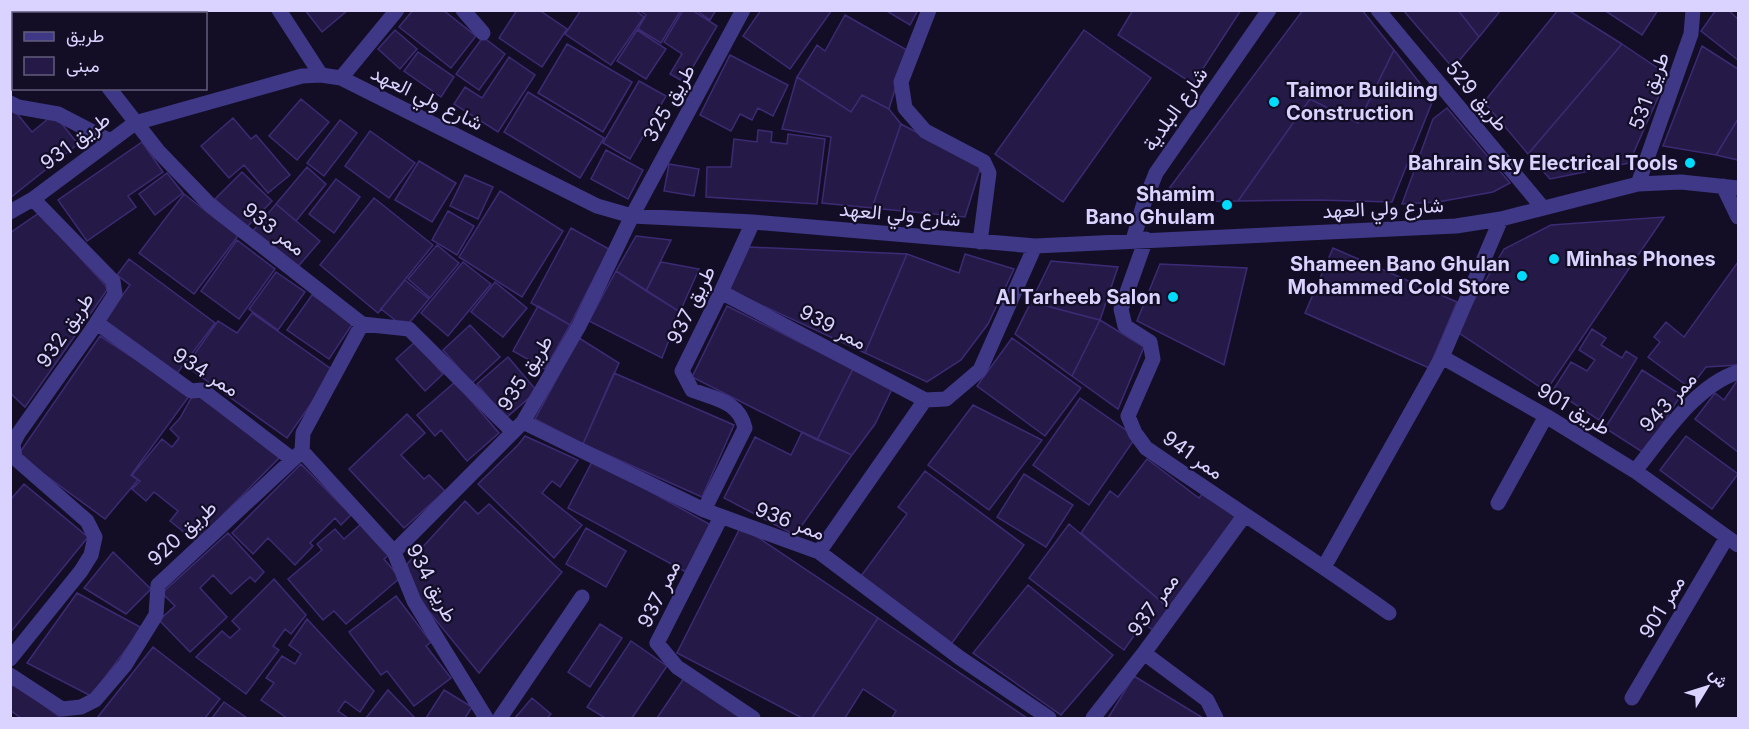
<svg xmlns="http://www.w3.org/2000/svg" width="1749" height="729" font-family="Inter,Vazirmatn,sans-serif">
<rect width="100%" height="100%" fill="#130e26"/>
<path fill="#251a47" stroke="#3c2b74" stroke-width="1.5" d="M10,10H29L31,14H14V83L10,80Z
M305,10H348L322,32Z
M413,10H443L476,36L451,68L399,27Z
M517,10H539L567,29L542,67L499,38Z
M581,10H635L644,17L611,65L565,34Z
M639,10H681L661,43L638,29L646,15Z
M683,10H692L717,26L684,82L670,74L682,54L664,42Z
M696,10H716L710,20Z
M761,10H832L790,69L743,36Z
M885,10H918L910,25Z
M1133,10H1241L1193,84L1118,35Z
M1303,10H1362L1394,50L1358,123L1310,99L1238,201L1182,202L1168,190Z
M1403,10H1458L1479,37L1453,68Z
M1458,10H1501L1479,37Z
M1558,10H1568L1622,44L1528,154L1484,102Z
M1604,10H1658L1642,35Z
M1716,10H1728L1738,19V60L1701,31Z
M845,15L907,50L889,109L862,95L851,112L797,77L817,45L825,51Z
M395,30L417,49L400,69L378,49Z
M637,30L666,49L646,79L617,61Z
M1084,30L1151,78L1063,202L995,154Z
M483,37L505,54L479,90L456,74Z
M567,44L632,82L603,132L538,93Z
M1622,44L1668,75L1629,163L1550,179L1528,154Z
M1702,46L1738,69V119L1716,155L1663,146Z
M1394,50L1433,100L1392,202L1318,200L1238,201L1310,99L1358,123Z
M418,52L454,77L441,97L404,71Z
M730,55L788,85L773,116L758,108L752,120L740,114L731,131L700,115Z
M509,57L535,75L498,132L454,104L465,87L482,98Z
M797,77L851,112L862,95L889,109L901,124L872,208L822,203L831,137L782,129Z
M639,81L666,96L630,159L603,143Z
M528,92L604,138L580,178L504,132Z
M301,99L329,122L297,160L269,136Z
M1447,108L1510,183L1493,192L1438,202L1402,204L1433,119Z
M14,110L32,132L54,114L78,144L10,198V112Z
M233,118L251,139L256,135L290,175L268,193L244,165L229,178L201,146Z
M1738,119V160L1716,155Z
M340,120L357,133L324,176L307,163Z
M901,124L981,166L965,217L872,208Z
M758,130L772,132L771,142L787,144L788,134L825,139L817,204L706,197L707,167H731L734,139L757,142Z
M370,131L415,163L389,198L345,166Z
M142,142L163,172L128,196L136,207L87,241L58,200Z
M606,150L643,170L628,199L591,179Z
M419,161L456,183L432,222L395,200Z
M669,164L699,169L694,196L664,191Z
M307,167L326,184L296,221L276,204Z
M242,172L272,201L246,228L215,199Z
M167,173L183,193L155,215L139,194Z
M465,175L493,187L478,219L450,206Z
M336,179L360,197L334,233L309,214Z
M500,191L563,231L522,297L459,257Z
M184,194L238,236L194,294L139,253Z
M374,198L433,245L378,313L320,265Z
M276,204L320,241L296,269L252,232Z
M448,211L474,226L457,255L432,240Z
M39,213L106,286L107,290L25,407L10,393V233Z
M1664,217L1546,391L1456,331L1504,249L1551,225Z
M571,228L609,249L570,325L531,303Z
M636,236L671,240L646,291L616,271Z
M237,240L275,269L239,319L201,291Z
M437,245L459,263L430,298L408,279Z
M749,247L907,254L865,353L729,290Z
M1333,248L1457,302L1429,368L1305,313Z
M907,254L959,273L965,254L1014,269L988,324L961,360L927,382L865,353Z
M129,259L215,323L175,376L103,321L130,285L117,275Z
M1051,261L1118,267L1100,320L1031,302Z
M463,262L491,284L448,336L421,313Z
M661,262L699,269L680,312L646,291Z
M1738,262V365L1706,367L1690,388L1648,357L1660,342L1654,337L1666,322L1684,337Z
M1160,264L1247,268L1224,365L1137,321Z
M616,271L680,312L662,358L589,321Z
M276,272L305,292L278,330L249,309Z
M405,280L429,299L405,328L381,309Z
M495,282L527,308L503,337L471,312Z
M312,295L353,323L329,359L287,330Z
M1031,302L1100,320L1072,376L1015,334Z
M538,306L570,325L545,369L513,351Z
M727,306L853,369L817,440L692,377Z
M252,313L334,371L287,438L186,366L218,321L237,333Z
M1100,320L1144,347L1118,409L1072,376Z
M470,325L500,357L472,383L443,350Z
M1592,329L1606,338L1601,345L1622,358L1626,351L1637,358L1599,420L1553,390L1571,362L1587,371L1595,360L1579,350Z
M100,336L190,395L131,475L138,480L105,519L18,455Z
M579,338L619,363L583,444L535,419Z
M1012,338L1081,388L1045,436L977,386Z
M415,342L443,374L425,391L396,359Z
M508,357L537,391L506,418L477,384Z
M853,369L892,389L875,424L852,455L817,440Z
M1642,370L1681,395L1644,453L1605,428Z
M614,373L734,425L702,497L583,444Z
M1737,381L1738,382V452L1695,419L1715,393L1724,400Z
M455,382L499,433L467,461L441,430L435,436L417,415Z
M194,393L281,456L196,542L170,521L178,511L154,492L146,501L132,489L140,481L132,475L162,439L172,447L179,438L170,429L180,418Z
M1080,398L1136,437L1089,505L1033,465Z
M973,405L1042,440L989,510L928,465Z
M407,414L425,433L401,455L424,479L429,475L445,491L404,528L349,469Z
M802,432L852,455L795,535L724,498L755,437L791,455Z
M525,436L578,460L560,487L552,481L542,493L582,525L554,558L478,484L518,445Z
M1686,436L1738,474L1712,509L1660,470Z
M1147,459L1199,498L1203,493L1238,519L1170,609L1081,533L1110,491L1118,497Z
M593,460L711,525L686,572L568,508Z
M301,464L351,515L341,525L335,518L310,543L313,546L295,565L268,538L253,554L232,533Z
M925,471L1024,545L952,643L861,576L907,514L898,507Z
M1024,474L1073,505L1046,547L997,517Z
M24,484L88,537L10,633V500Z
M465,501L478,514L489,504L562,572L479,673L413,592L407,564Z
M362,523L389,555L384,559L400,578L346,624L334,611L323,620L288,579L322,550L317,544L335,529L344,539Z
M1069,524L1170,609L1154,631L1143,623L1124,650L1029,578Z
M741,526L878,618L812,718H802L677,653Z
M586,528L626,551L606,587L566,564Z
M228,533L264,572L255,582L250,577L231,594L213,575L200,588L227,617L190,652L159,620L175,606L162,593Z
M113,552L151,589L126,614L84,588Z
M274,579L306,615L291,634L285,629L273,646L279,650L246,694L196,657L222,631L230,638L240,629L232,621Z
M1028,585L1113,655L1061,715L973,653Z
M77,593L142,628L91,696L27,663Z
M396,596L431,642L426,646L451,678L414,706L387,671L381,675L349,632Z
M878,618L1027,718H892L896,711L863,689L845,718H812Z
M307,619L374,691L360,712L345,701L338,711L348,718H287L261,700L274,683L266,678L282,656L295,664L301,654L289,645Z
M600,624L622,638L590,687L568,672Z
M631,641L667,666L632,718H605L587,707Z
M153,647L220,699L205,718H97Z
M1134,676L1203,718H1108Z
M684,678L742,718H657Z
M14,683L61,718H21L10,710V689Z
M388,690L415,718H366Z
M444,690L472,707L465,718H426Z
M532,698L551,714L547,718H515Z
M224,702L247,718H212Z"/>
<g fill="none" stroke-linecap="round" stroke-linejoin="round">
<path stroke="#3e3886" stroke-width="15" d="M51,10L53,14
M279,10L321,75
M463,10L483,33
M929,10L901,82L905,108L925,131L984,162L989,173L980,242
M1378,10L1543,208
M341,78L397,10
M109,88L159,152L211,206L362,324L409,329L512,431
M10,103L18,107L58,114L110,141
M1638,184L1691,34L1693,10
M1723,186L1738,217
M10,212L33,199L135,123L302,76L321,75L341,78L597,206L632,216L753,222L1035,246L1456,226L1501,219L1638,184L1681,182L1738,188
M1146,239L1121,309L1125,326L1150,342L1153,359L1128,416L1135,433L1146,448C1227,504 1309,556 1389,613
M1133,240L1144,203L1156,173L1269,10
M721,292L925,400
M97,323L191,391L202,390L292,459
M1442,357L1546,416L1635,471L1738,545
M523,422L704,510L819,552L960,658L1049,718
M302,451L394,552L414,601L486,718
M1635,471C1663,436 1695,386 1738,372
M1498,503L1546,416
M704,510L745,428C739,401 715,399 692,390L682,371L721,292L753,222
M721,517L657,643L677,667L753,718
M394,552L523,422L579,326L632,216L743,10
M819,552L925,400L946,399L980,370L1035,246
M1324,567L1442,357L1501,219
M1144,653L1207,700L1216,718
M10,659L81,571L91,555L95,537L87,521L15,458L13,444L18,434L91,331L115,294L113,281L33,199
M10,675L62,709L81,707L95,700L125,665L156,615L158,585L302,451L303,433L362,324
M1632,698L1727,537
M500,718L582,597
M1093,718L1144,653L1244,516"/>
</g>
<g fill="#00dbfe" stroke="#130e26" stroke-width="2">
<circle cx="1274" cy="102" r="6"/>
<circle cx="1690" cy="163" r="6"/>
<circle cx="1227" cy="205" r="6"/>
<circle cx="1554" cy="259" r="6"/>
<circle cx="1522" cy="276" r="6"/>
<circle cx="1173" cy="297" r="6"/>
</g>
<g text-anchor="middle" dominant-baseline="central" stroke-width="4.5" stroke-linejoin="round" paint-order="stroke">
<g font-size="20" font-weight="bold" fill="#dad3ff" stroke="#130e26" text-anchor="end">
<text x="1286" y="90" text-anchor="start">Taimor Building<tspan x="1286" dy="23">Construction</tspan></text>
<text x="1678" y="163">Bahrain Sky Electrical Tools</text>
<text x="1215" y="194">Shamim<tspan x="1215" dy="23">Bano Ghulam</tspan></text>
<text x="1566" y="259" text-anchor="start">Minhas Phones</text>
<text x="1510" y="264">Shameen Bano Ghulan<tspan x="1510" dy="23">Mohammed Cold Store</tspan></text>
<text x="1161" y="297">Al Tarheeb Salon</text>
</g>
<g font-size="20" fill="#dad3ff" stroke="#130e26">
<text transform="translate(1649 91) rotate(-70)">طريق 531</text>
<text transform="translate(1477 96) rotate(50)">طريق 529</text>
<text transform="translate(427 98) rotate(26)">شارع ولي العهد</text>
<text transform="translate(669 103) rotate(-61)">طريق 325</text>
<text transform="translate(1175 109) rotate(-55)">شارع البلدية</text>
<text transform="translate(75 141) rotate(-37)">طريق 931</text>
<text transform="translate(1383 208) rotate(-3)">شارع ولي العهد</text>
<text transform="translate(900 214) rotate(5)">شارع ولي العهد</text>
<text transform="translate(274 229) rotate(38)">ممر 933</text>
<text transform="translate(691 305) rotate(-64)">طريق 937</text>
<text transform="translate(833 327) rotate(28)">ممر 939</text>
<text transform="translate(65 330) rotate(-56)">طريق 932</text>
<text transform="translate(206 372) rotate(32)">ممر 934</text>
<text transform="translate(525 373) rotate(-58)">طريق 935</text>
<text transform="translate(1668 402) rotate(-47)">ممر 943</text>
<text transform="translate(1574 409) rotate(31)">طريق 901</text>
<text transform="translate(1193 455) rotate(35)">ممر 941</text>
<text transform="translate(790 521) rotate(21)">ممر 936</text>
<text transform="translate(182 533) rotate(-43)">طريق 920</text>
<text transform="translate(432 583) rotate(62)">طريق 934</text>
<text transform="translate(659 594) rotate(-64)">ممر 937</text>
<text transform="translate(1153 605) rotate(-54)">ممر 937</text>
<text transform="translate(1662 607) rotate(-59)">ممر 901</text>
</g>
</g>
<rect width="1749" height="729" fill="none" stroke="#dad3ff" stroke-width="24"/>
<rect x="12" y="12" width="195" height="78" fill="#130e26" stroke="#635d7d" stroke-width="1.5"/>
<rect x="24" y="32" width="30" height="9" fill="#3e3886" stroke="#635d7d" stroke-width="1.5"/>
<text x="66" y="42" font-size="18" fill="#dad3ff">طريق</text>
<rect x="24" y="57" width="30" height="18" fill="#251a47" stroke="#635d7d" stroke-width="1.5"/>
<text x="66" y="72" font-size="18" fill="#dad3ff">مبنى</text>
<g transform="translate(1707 687) rotate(52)" stroke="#130e26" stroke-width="4.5" paint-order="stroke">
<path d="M0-4.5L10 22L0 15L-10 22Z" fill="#dad3ff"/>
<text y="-9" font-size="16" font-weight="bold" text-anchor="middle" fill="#dad3ff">ش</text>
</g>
</svg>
